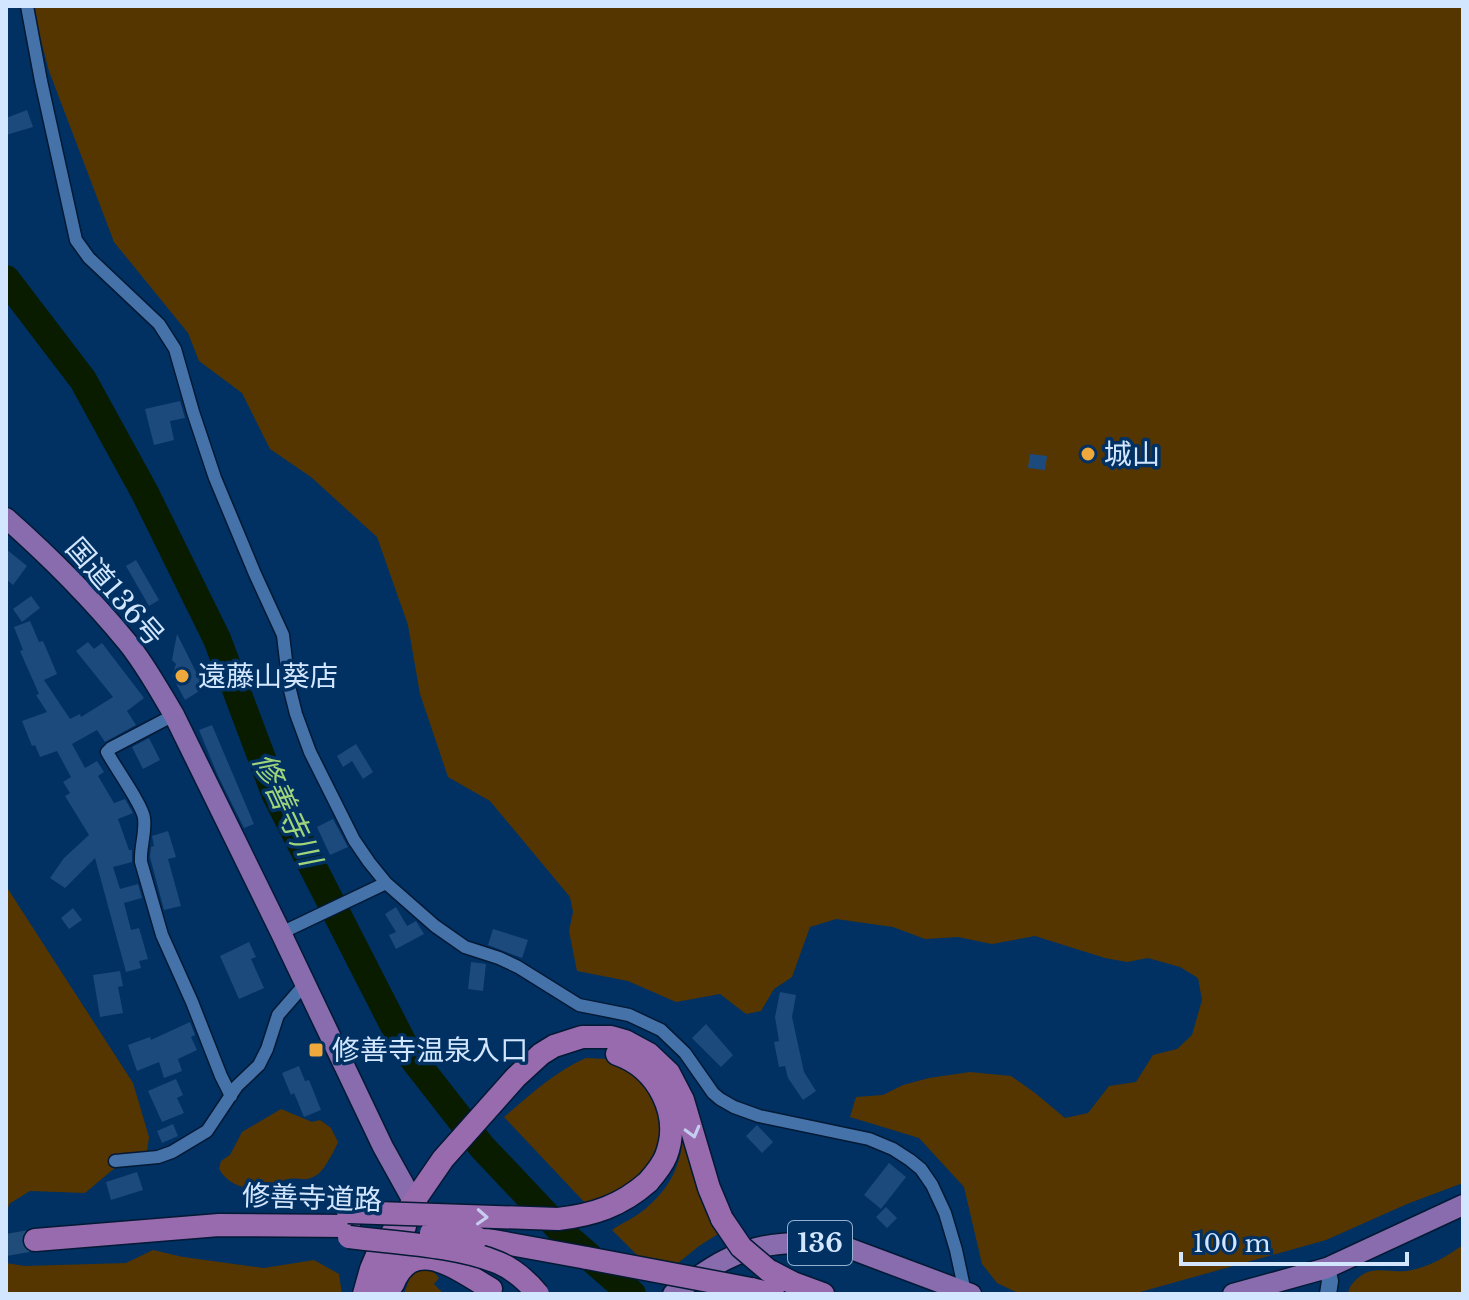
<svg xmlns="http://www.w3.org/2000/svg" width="1469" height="1300" font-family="'Libre Baskerville','Noto Sans JP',serif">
<rect width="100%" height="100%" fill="#003162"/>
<path fill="#563600" d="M35,6H1463V1183L1407,1204L1326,1240L1133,1294H1020L997,1283L982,1264L964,1187L919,1138L850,1117L856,1097L883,1095L903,1085L929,1078L970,1072L1011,1076L1035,1093L1065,1118L1088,1113L1109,1086L1136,1082L1153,1055L1177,1049L1192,1035L1202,1000L1198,978L1180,967L1148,958L1127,962L1105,958L1035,936L992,944L958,937L925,939L893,927L836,919L810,927L792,977L774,989L761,1011L746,1014L720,994L676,1002L628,981L577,971L569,931L573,912L570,897L490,801L448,777L420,694L408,625L377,537L311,477L270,449L242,393L199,361L188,333L114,242L49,71L35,18Z
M6,886L133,1083L149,1137L147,1152L123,1161L85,1193L30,1191L9,1204L6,1218Z
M586,1058L607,1059L626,1065L653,1094L660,1114L661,1130L656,1148L648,1165L636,1182L587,1205L504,1117C530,1095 554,1072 586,1058Z
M281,1109L312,1122L320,1120L331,1128L338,1142C335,1150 324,1170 318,1174C306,1183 300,1177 288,1179C282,1180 276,1184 270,1186C251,1191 230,1188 219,1169L221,1161L230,1155L242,1132Z
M685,1137L699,1181L705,1211L718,1234L699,1246L678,1263L640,1258L612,1230C622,1223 634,1218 644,1210C668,1190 679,1170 683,1140Z
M1463,1245V1294H1348C1349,1287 1352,1283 1358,1278C1374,1263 1393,1275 1412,1270C1431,1266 1447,1256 1463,1245Z
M153,1250L183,1257L264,1268L314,1260L339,1274L342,1294H6V1263L25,1266L126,1263Z
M419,1269L432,1270L439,1278L434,1284L444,1294H404L411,1274Z"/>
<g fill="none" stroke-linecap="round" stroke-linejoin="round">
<path stroke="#0a1c00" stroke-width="28" d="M6,279L83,380L145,493L217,639L275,793L407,1051L482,1147L569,1239L632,1294"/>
</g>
<path fill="#1c4a7d" d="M27,110L33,127L6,135V118Z
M180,401L185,418L170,421L174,440L154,445L145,409Z
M1030,454L1047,456L1045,470L1028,468Z
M6,549L27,566L13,585L6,579Z
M136,560L159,600L149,606L126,566Z
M31,596L40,608L22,622L13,609Z
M30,621L39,642L43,641L57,674L44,680L70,719L80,714L81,717L113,697L76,651L88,642L94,649L102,643L144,698L127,711L136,725L105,742L97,730L72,744L85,768L97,761L104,772L98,776L114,803L125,799L133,813L118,819L129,850H132V862L113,867L120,889L138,884L142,898L124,903L131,930L139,928L148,959L139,961L141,968L126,972L95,858L65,888L50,878L64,858L89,835L65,796L70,793L63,782L71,777L57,751L40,757L35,745L32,746L22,721L47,712L36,695L39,694L20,651L23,650L14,627Z
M177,634L204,688L185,700L172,676L176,664L172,660Z
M212,725L254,824L244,828L218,776L199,730Z
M149,738L160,760L143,769L132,747Z
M356,744L373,772L363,779L352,761L343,767L337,756Z
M333,819L348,847L330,855L317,827Z
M168,831L176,857L168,859L181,906L164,910L150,857L151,847L154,846L152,836Z
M396,907L407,926L416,921L424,934L396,949L389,935L396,932L385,914Z
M73,908L82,920L69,929L61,918Z
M493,929L528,940L522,958L488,945Z
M249,942L256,957L251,959L264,988L239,999L220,956Z
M471,962L486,964L483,991L468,989Z
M120,971L123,986L118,987L123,1013L100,1017L93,975Z
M780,992L796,995L792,1017L804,1072L816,1091L803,1100L788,1078L785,1066L779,1067L774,1042L779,1041L775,1017Z
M190,1022L195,1035L191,1037L197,1050L178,1059L182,1071L164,1078L159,1062L137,1071L128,1045L150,1037L151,1040Z
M706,1024L733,1055L721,1067L692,1038Z
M299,1066L305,1081L309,1080L321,1110L304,1117L294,1093L291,1095L282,1073Z
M176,1079L183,1095L177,1098L184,1113L162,1122L148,1091Z
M173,1124L178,1136L162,1143L157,1131Z
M757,1125L773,1142L762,1153L746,1136Z
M889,1163L906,1177L881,1209L864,1195Z
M137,1172L143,1190L111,1200L106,1182Z
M886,1207L897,1218L887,1228L876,1217Z"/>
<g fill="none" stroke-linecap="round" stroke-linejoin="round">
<path stroke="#204c7a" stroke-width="22" stroke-dasharray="22 11" stroke-linecap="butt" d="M6,1245L35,1240"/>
<defs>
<path id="minor" d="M27,6L41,81L76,240L89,258L159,324L175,349L193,412L215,478L255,574L283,635L289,686L296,714L310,752L354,840L369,862L386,883L435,926L465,947L499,958L518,967L579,1005L629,1015L661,1030L685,1053L713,1093L720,1099L734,1107L759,1116L869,1139L893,1149L910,1160L921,1169L932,1185L945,1213L956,1250L965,1292
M174,715L111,748L107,752C115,767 143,806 144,818C146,832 140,847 141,862L162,935L192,1002L221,1076L231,1096
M281,933L386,883
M115,1161L158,1157L172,1152L207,1131L237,1086L259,1065L267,1049L278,1015L305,984"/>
<path id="tertiary" d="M1327,1268L1330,1281L1328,1294"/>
<path id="trunk" d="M6,518C49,556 90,597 127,642C145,664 159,690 174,715L281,933L383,1147L413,1201L422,1212
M673,1294C691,1282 708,1268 727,1259C765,1240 810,1240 851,1249L971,1294
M1233,1294L1327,1268L1463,1205"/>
<path id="motorway" d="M617,1054C658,1068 682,1115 666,1156C662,1166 655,1174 648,1182
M477,1238L587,1258
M35,1240L219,1225L349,1226
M768,1270L793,1283L823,1294
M393,1284C414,1233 459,1271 491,1289
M751,1289L773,1294
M364,1294L371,1269L377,1255L443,1159L516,1077L541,1054L554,1046L582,1037H611L625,1041L649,1054L669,1073L683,1100L709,1188L722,1219
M385,1294L405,1226"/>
</defs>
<use href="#minor" stroke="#031934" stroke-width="15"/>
<use href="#tertiary" stroke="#031934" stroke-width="19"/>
<use href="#trunk" stroke="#031934" stroke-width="23"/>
<use href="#motorway" stroke="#031934" stroke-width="25"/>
<use href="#minor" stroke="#4573a9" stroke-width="12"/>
<use href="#tertiary" stroke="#4573a9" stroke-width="16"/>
<use href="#trunk" stroke="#886cae" stroke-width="20"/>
<use href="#motorway" stroke="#986baf" stroke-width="22"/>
<defs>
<path id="motorway-bridge" d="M348,1212L558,1219C593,1215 621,1206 648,1182
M722,1219L741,1247L768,1270
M431,1233L477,1238
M349,1237C394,1243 457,1245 499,1263C515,1270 527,1281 538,1294
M587,1258L751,1289"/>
</defs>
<use href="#motorway-bridge" stroke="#031934" stroke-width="25" stroke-linecap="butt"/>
<use href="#motorway-bridge" stroke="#986baf" stroke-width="22"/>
</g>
<defs><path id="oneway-chevron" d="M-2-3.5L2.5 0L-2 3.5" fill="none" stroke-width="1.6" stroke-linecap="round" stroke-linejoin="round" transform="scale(2)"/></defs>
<g stroke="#c6cdef">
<use href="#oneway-chevron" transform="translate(693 1132) rotate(75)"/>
<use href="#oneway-chevron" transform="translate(482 1217) rotate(3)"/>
</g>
<g fill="#eea83c" stroke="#003162" stroke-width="3">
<circle cx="1088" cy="454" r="8"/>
<circle cx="182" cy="676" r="8"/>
<rect x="308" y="1042" width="16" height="16" rx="4"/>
</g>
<g text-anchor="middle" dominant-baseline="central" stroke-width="7" stroke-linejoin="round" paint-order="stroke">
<rect fill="#003162" stroke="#93b0d0" stroke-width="2" x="788" y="1221" width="64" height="44" rx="6"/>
<g font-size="26" font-weight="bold" fill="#d2e6ff">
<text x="820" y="1243">136</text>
</g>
<g font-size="28" fill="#d2e6ff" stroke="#003162" text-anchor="start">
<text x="1104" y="454">城山</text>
<text x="198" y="676">遠藤山葵店</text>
<text x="332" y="1050">修善寺温泉入口</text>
</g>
<g font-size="28" fill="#d2e6ff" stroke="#003162">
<text transform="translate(115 592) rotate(49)">国道136号</text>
<text transform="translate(312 1198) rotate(2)">修善寺道路</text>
</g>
<g font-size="30" font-style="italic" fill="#a0d47b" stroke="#003162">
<text transform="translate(287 809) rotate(65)">修善寺川</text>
</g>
</g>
<rect width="1469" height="1300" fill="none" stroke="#d2e6ff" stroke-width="16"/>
<path d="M1181 1252v12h226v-12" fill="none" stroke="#d2e6ff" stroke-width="4"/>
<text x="1193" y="1252" font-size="24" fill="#d2e6ff" stroke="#003162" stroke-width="6" paint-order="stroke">100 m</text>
</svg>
